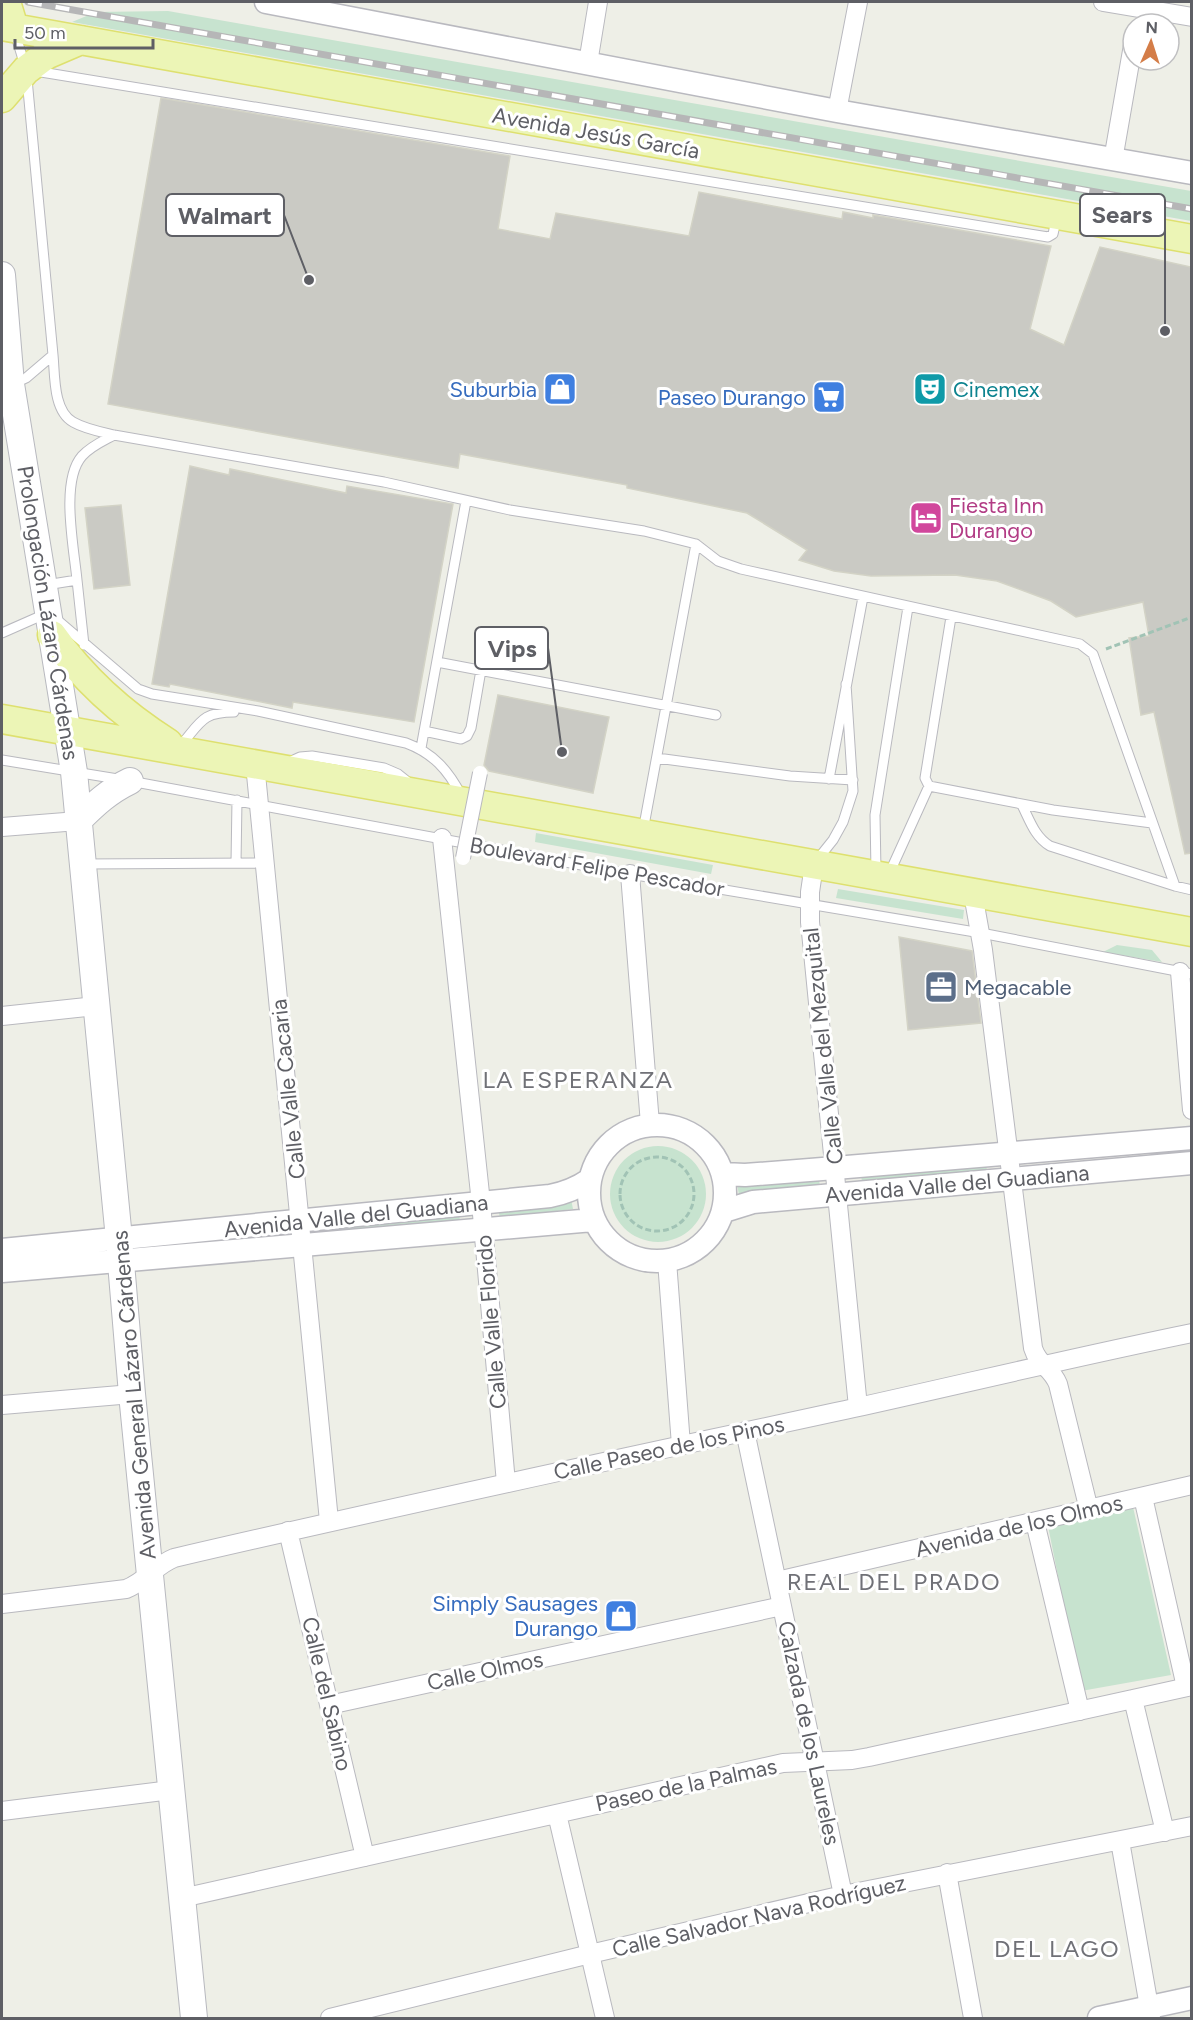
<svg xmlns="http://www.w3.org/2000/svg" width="1193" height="2020" font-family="Figtree,sans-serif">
<rect width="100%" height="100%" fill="#eeefe7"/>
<path fill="#c7e3cf" d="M168,11L1191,191V221L72,22L96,12Z
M536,833L713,865L711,874L535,842Z
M838,889L964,910L963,919L836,898Z
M1117,945L1152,950L1162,962L1103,952Z
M610 1194a48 48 0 1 1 96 0a48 48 0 1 1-96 0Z
M986,1165L988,1176L863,1186L861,1176Z
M819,1178L820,1188L739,1195L737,1184Z
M571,1199L573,1209L500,1218L498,1208Z
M459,1212L460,1223L329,1237L328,1226Z
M1133,1507L1171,1675L1081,1691L1048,1526Z"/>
<path fill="#cacac4" stroke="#d3d3c6" stroke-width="1.5" d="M161,98L510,156L498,229L550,239L556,213L689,236L699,192L842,219L843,212L873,218V215L1051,246L1030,329L1064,345L1100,247L1191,267V853L1185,854L1154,712L1141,715L1129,638L1149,636L1143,602L1076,617L1051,601L997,581L955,575L871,576L834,571L799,560L807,550L747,513L627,488V485L460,454L458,468L108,404Z
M190,466L229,475L230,469L346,493L347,486L453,504L414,722L293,702L292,708L170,684L169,687L152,684Z
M121,505L130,585L94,589L85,508Z
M498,695L609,717L593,793L489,771L484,765Z
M899,937L972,951L981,1023L908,1030Z"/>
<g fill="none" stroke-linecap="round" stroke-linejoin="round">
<defs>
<path id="service" d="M15,33L25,66
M35,71L1048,237L1053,234L1057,216
M27,79L53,355C55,375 53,411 73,422C85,429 101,432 114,435L384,482L510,510L644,531L696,544L718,561L741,569L1080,644L1093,654L1175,886
M13,384L26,378L53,355
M77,580L84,645
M46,585L77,580C74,548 60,481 82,456C91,446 103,441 114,435
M951,617L925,778L929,786L1053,810L1152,823
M56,619L138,689L152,694L258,711L406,743C433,753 448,770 461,795
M2,633L45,614
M437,662L716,715
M424,731L461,739L467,736L471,728L481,670
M181,745C201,722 202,712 234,712
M421,748L466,501
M657,758L790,776L853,780
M2,760L130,781L630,874L981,933L1192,974
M287,763L300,757L312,756L384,768L398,774L408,782
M829,779L863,597
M1022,805C1030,821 1035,837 1050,846L1175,886L1192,890
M643,831L696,544
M817,860L833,840L843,822L853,791L846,684
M236,863L237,800
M84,864L265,863
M876,871L875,815L908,607
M889,874L929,786"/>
<path id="minor" d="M1103,2L1192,17
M588,63L598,2
M837,111L858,2
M1113,160L1133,45
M255,764L329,1521
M2,827L78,821
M442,838L481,1203L506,1483
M814,865L810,892V922L858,1407
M630,874L650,1124
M973,894L983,950L1033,1348C1038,1365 1051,1367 1058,1384L1089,1510
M1180,972L1192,1110
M2,1016L96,1006
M667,1261L681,1445
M2,1405L132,1394
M745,1431L843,1895
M1143,1497L1186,1687
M1035,1522L1080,1711
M288,1531L365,1857
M777,1581L1192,1485
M2,1604L126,1589C145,1582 156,1565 174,1558C400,1505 628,1457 854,1408C967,1383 1079,1356 1192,1333
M1133,1699L1165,1832
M329,1705L782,1606
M2,1811L171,1790
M557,1814L605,2018
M1120,1841L1151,2018
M947,1873L973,2018
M182,1898L783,1763L852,1760L869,1757L1192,1686
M330,2018L590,1954L843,1895L1192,1826"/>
<path id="tertiary" d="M266,2L837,111L1192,173
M589 1193a68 68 0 1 1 136 0a68 68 0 1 1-136 0Z
M723,1174L745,1175L835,1168L1192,1138
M724,1211L753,1202L1192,1163
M2,1250L550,1196C565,1193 576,1189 589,1180
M2,1271L593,1220
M1099,2018L1192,1998"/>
<path id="secondary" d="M2,275L11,384L74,772L119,1239L132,1394L194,2018
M78,821C95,804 109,791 130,781"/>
<path id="primary" d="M6,2L14,28
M2,26L1192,239
M2,98L26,70L46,55L81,40
M52,635C83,679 122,714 168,743
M2,719L1192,932"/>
</defs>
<use href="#service" stroke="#b9b9bf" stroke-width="11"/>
<use href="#minor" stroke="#b9b9bf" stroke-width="20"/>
<use href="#tertiary" stroke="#b9b9bf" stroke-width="25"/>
<use href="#secondary" stroke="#b8b9bf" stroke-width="28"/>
<use href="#primary" stroke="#dee06f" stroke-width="31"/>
<path stroke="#a1c3b5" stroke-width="3" stroke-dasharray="6 3" stroke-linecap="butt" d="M1106,649L1192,617
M620 1194a37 37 0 1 1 74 0a37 37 0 1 1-74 0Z"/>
<use href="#service" stroke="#fff" stroke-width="9"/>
<use href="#minor" stroke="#fff" stroke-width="18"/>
<use href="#tertiary" stroke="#fff" stroke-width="22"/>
<use href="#secondary" stroke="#fff" stroke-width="26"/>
<use href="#primary" stroke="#ecf5b6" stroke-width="28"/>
<defs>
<path id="rail" d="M28,2L1192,209"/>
</defs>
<use href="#rail" stroke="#b6b6b7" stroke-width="7"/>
<use href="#rail" stroke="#fff" stroke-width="4.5" stroke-dasharray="14" stroke-linecap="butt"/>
<defs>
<path id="pedestrian-bridge" d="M463,858L480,773"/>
</defs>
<use href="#pedestrian-bridge" stroke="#b9b9bf" stroke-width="16" stroke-linecap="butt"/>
<use href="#pedestrian-bridge" stroke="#fff" stroke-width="14"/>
</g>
<defs>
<symbol id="shop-square" viewBox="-11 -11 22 22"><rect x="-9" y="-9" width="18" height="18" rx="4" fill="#3f7fe0" stroke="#fff"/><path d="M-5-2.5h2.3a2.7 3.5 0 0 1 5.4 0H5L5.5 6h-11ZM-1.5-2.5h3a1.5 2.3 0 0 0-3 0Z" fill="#fff"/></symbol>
<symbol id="theatre-square" viewBox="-11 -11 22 22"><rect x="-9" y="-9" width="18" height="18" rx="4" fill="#0f9aa8" stroke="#fff"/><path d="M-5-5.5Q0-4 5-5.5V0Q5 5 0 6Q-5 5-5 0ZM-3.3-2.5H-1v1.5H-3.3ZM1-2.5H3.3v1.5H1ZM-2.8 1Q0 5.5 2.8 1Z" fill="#fff"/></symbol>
<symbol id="supermarket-square" viewBox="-11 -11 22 22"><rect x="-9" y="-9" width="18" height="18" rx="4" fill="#3f7fe0" stroke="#fff"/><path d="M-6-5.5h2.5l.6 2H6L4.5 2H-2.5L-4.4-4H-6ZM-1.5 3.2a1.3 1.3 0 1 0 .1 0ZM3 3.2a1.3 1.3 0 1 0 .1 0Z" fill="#fff"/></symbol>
<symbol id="hotel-square" viewBox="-11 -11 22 22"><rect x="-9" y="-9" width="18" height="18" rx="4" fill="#d1479c" stroke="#fff"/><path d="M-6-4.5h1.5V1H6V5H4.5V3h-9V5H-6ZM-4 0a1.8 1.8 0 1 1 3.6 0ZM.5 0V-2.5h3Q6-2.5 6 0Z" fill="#fff"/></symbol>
<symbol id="office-square" viewBox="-11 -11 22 22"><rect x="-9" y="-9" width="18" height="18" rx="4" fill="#5c6f8a" stroke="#fff"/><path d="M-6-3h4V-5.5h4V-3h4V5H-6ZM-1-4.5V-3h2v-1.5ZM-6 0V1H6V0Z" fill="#fff"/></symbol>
</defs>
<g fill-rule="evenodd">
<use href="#shop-square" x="541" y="370" width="38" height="38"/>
<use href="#theatre-square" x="911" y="370" width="38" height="38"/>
<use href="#supermarket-square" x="810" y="378" width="38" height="38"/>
<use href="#hotel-square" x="907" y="499" width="38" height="38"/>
<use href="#office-square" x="922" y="968" width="38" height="38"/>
<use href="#shop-square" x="602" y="1597" width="38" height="38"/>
</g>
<g text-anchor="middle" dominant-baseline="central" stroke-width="6" stroke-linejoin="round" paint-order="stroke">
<g font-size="22" fill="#5e5f65" stroke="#fff">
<text transform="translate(596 133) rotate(10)">Avenida Jesús García</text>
<text transform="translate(48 613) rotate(81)">Prolongación Lázaro Cárdenas</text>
<text transform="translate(597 867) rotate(10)">Boulevard Felipe Pescador</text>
<text transform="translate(823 1046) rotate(-96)">Calle Valle del Mezquital</text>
<text transform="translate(288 1089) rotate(-96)">Calle Valle Cacaria</text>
<text transform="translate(957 1184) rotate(-5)">Avenida Valle del Guadiana</text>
<text transform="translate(356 1216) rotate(-6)">Avenida Valle del Guadiana</text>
<text transform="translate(491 1322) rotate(-95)">Calle Valle Florido</text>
<text transform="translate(134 1395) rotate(-95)">Avenida General Lázaro Cárdenas</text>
<text transform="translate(669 1448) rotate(-12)">Calle Paseo de los Pinos</text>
<text transform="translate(1019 1526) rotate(-13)">Avenida de los Olmos</text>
<text transform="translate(485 1671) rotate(-12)">Calle Olmos</text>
<text transform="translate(327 1694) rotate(77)">Calle del Sabino</text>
<text transform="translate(809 1733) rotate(78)">Calzada de los Laureles</text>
<text transform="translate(686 1785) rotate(-12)">Paseo de la Palmas</text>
<text transform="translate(759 1916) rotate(-13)">Calle Salvador Nava Rodríguez</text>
</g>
<g font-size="22" fill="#366cbe" stroke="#fff" text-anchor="end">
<text x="537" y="389">Suburbia</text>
<text x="806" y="397">Paseo Durango</text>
<text x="598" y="1603">Simply Sausages<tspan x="598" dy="25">Durango</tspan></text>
</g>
<g font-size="22" fill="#0d838f" stroke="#fff" text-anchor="start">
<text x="953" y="389">Cinemex</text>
</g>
<g font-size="22" fill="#b23c85" stroke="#fff" text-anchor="start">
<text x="949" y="505">Fiesta Inn<tspan x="949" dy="25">Durango</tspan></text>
</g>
<g font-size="22" fill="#4e5e75" stroke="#fff" text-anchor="start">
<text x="964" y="987">Megacable</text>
</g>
<g font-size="24" letter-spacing="1.5" fill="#707177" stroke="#fff">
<text x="578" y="1079">LA ESPERANZA</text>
<text x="894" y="1581">REAL DEL PRADO</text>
<text x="1057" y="1948">DEL LAGO</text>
</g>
</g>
<path fill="none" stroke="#5e5f65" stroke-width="2" d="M1165 331L1165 215M309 280L284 215M562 752L548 648"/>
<g fill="#5e5f65" stroke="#fff" stroke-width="2">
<circle cx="1165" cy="331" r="6"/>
<circle cx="309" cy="280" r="6"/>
<circle cx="562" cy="752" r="6"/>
</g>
<g fill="#fff" stroke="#5e5f65" stroke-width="2">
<rect x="1080" y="194" width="85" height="42" rx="6"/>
<rect x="166" y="194" width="118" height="42" rx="6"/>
<rect x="475" y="627" width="73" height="42" rx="6"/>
</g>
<g font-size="24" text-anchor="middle" font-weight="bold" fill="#5e5f65">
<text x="1122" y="223">Sears</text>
<text x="225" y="224">Walmart</text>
<text x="512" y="657">Vips</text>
</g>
<rect width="1193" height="2020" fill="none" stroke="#5e5f65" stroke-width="6"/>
<g transform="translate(1151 42) rotate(3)"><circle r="28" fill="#ffffff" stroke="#bfbfc1" stroke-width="1.5"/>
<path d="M0-4.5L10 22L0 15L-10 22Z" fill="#d47d48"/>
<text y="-9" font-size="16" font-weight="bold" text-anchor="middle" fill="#5e5f65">N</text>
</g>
<path d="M15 39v9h138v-9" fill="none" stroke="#5e5f65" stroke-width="3"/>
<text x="24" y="39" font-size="18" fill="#5e5f65" stroke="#ffffff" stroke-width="4.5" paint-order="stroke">50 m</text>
</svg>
